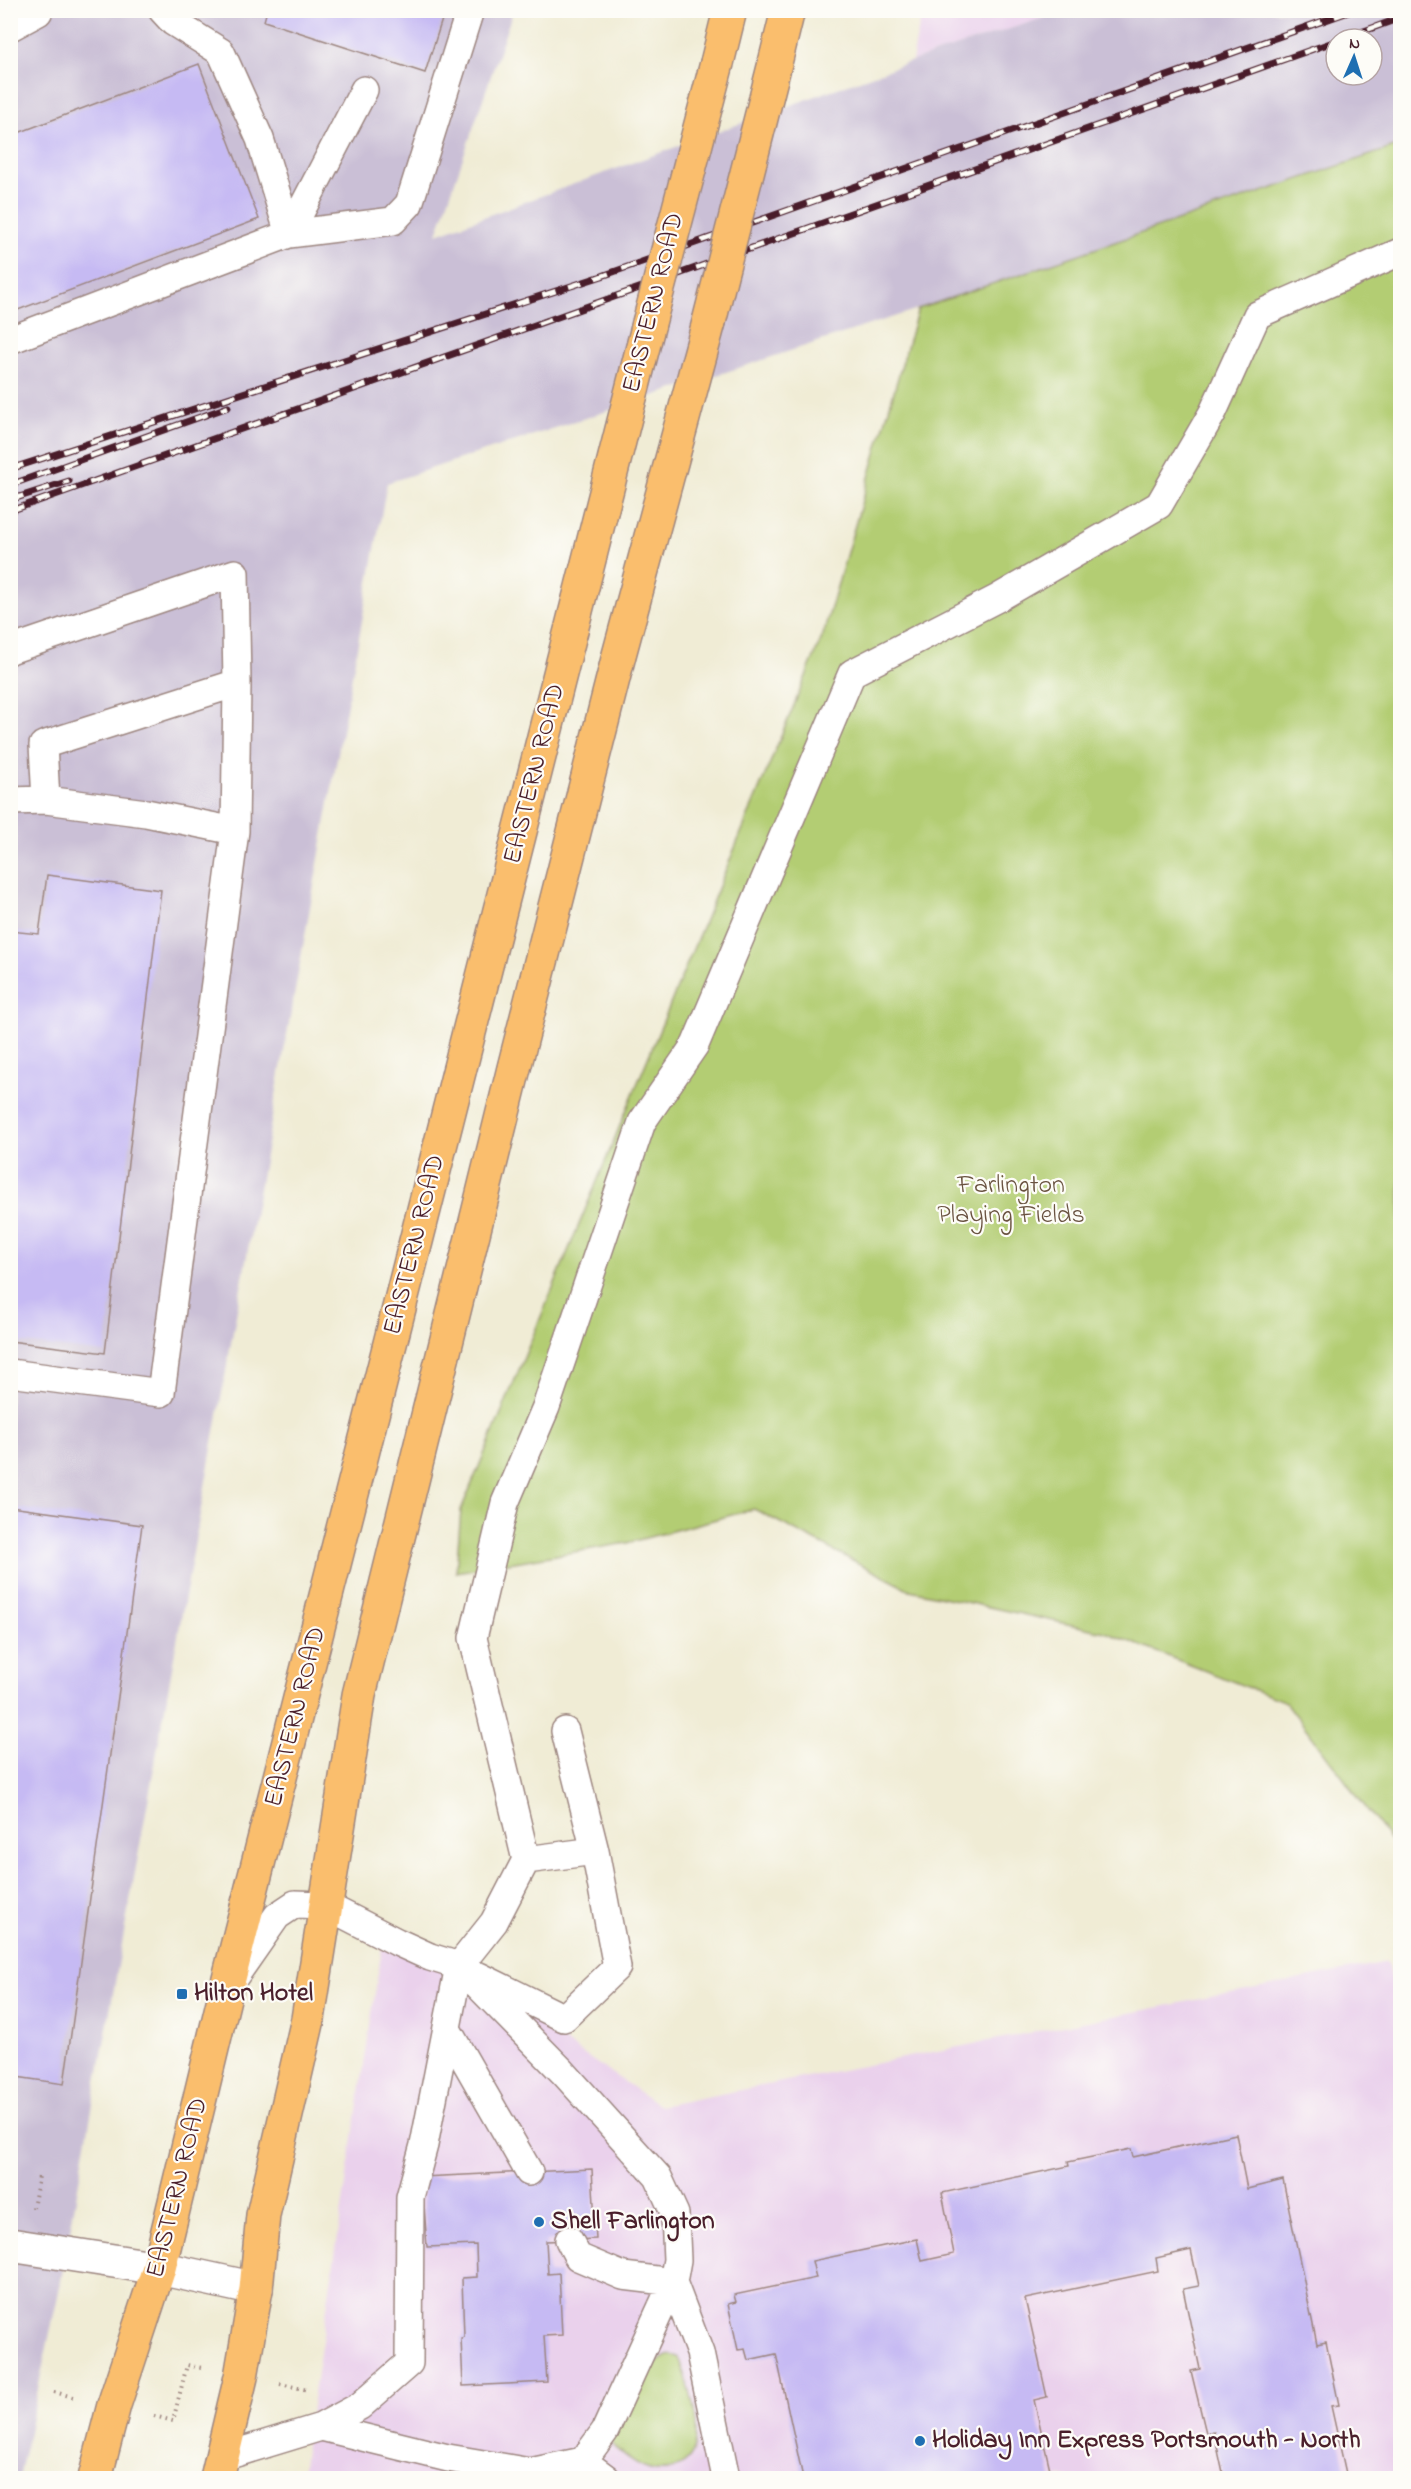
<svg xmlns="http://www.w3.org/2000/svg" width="1411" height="2489" font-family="'Indie Flower',sans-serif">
<rect width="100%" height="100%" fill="#fdfcf7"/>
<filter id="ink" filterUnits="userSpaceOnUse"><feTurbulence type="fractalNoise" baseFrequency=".0167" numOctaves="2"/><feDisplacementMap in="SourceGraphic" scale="12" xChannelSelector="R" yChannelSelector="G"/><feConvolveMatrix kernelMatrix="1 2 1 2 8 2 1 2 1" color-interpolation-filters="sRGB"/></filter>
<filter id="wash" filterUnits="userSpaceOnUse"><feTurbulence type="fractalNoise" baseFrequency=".008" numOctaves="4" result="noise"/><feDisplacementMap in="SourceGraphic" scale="24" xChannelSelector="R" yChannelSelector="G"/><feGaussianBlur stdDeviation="1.35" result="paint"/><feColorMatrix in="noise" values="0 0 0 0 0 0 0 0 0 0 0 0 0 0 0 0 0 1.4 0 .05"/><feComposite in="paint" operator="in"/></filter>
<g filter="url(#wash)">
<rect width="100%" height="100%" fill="#f0ecd5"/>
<path fill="#ead1ec" d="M922,11H1065L912,61Z
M386,1921L660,2106L1387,1962L1400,2025V2478H301Z"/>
<path fill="#cabfd6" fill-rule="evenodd" d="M11,11H513L437,234L912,61L1065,11H1400V145L918,309L387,483L60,2286L19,2478H10V388L16,385L11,379ZM1336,39H1372V75H1336Z"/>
<path fill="#b3cd73" stroke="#7e764f" stroke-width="1.5" d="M1400,145V1853L1286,1702L1105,1632L910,1590L754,1509L627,1543L456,1572L461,1510L823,635L918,309Z
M670,2355L679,2357C687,2379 698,2415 696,2438C695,2467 665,2477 642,2466C630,2461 621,2452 611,2444L612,2434C625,2410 644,2363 670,2355Z"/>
<g id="blocks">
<path fill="#c6baf3" d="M267,10H445L425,73L264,21Z
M199,64L259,219L10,313V136Z
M47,875L161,890L105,1353L10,1341V931L39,934Z
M10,1507L142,1525L64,2084L10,2076Z
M1236,2134L1247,2189L1283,2180L1317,2344L1326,2342L1339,2405L1331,2406L1347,2478H1224L1214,2432L1206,2433L1191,2371L1200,2369L1183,2289L1199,2286L1191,2250L1156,2258L1158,2271L1025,2299L1047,2397L1034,2400L1052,2478H803L776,2354L748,2360L745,2349L738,2350L728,2304L736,2302L734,2295L816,2278L812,2261L917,2239L922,2261L954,2254L942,2193L1069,2166L1068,2162L1131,2149L1133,2157Z
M592,2169L596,2239L546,2241L548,2274L559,2273L562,2335L544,2336L547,2382L463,2386L461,2338L464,2337L462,2278L477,2277L476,2245L427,2247L422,2177Z"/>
</g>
</g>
<g filter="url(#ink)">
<use href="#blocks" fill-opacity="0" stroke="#9d8680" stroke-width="1.5"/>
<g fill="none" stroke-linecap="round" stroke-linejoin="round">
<defs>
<path id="service" d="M162,10L173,22L221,52L260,139L289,234L364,90
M10,340L289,234L393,221L409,204L470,10
M10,650L235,573L237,683L43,745L46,800L146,813L235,831
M10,801L46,800
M10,1373L161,1393L235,831L237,683
M526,1860L595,1851
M479,1976L564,2018L617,1967L595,1851L565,1731
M447,2029L529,2172
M569,2240L578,2257L623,2276L673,2282L700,2353L726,2478
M321,2427L360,2406L409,2363L410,2197L424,2145L459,1966L494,1922L526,1860L473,1638L505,1503L546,1407L642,1122L695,1045L852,673L998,598L1159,505L1213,412L1257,315L1400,252
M223,2457L321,2427L448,2458L530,2472L583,2461L605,2431L673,2282L677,2260L675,2214L658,2177L563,2072L459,1966L430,1957L397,1942L325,1905L295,1904L277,1916L233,1979
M583,2461L606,2478"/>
<path id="minor" d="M10,24L36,10
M10,2245L159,2268L256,2289"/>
<path id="primary" d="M717,63L730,10
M775,63L788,10
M95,2478L114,2405L159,2268L226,1990L649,323
M217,2478L241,2377L256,2289L263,2215L308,2019L359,1695L514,1068L619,655L709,322"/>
</defs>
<use href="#service" stroke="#9d8680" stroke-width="30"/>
<use href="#minor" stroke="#9d8680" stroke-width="36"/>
<use href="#primary" stroke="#9d8680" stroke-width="36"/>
<path stroke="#9d8680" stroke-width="4" stroke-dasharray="1.5 4.5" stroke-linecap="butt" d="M33,2208L39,2176
M280,2384L308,2390
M54,2392L73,2397
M154,2416L173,2421L187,2365L202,2368"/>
<use href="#service" stroke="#fff" stroke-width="27"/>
<use href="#minor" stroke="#fff" stroke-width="33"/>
<use href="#primary" stroke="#fabe6d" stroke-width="33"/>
<defs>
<path id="rail" d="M1342,39L1400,18
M10,469L602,276L1354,10
M10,485L228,407
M10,500L69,481
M10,511L1336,41"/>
</defs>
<use href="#rail" stroke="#4a1f2b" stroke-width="7"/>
<use href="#rail" stroke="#fdfcf7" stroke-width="4.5" stroke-dasharray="14" stroke-linecap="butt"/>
<defs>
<path id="primary-bridge" d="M709,322L775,63
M649,323L717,63"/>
</defs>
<use href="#primary-bridge" stroke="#9d8680" stroke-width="36" stroke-linecap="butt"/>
<use href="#primary-bridge" stroke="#fabe6d" stroke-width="33"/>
</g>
</g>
<g fill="#1f6fb2" stroke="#fdfcf7" stroke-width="2">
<rect x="176" y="1988" width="12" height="12" rx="3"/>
<circle cx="539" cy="2222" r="6"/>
<circle cx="920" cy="2441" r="6"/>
</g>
<g text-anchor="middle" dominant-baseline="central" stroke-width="4.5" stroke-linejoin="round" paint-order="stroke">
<g font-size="26" fill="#4a1f2b" stroke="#fdfcf7">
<text transform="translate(654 303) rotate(-76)">EASTERN ROAD</text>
<text transform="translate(535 774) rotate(-76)">EASTERN ROAD</text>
<text transform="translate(415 1245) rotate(-76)">EASTERN ROAD</text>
<text transform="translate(296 1717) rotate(-76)">EASTERN ROAD</text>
<text transform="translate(178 2188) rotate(-76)">EASTERN ROAD</text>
</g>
<g font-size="26" fill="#6a5341" stroke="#fdfcf7">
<text x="1011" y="1186">Farlington<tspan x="1011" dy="30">Playing Fields</tspan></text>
</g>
<g font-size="26" font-weight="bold" fill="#4a1f2b" stroke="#fdfcf7" text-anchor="start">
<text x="194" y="1994">Hilton Hotel</text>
<text x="551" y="2222">Shell Farlington</text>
<text x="932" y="2441">Holiday Inn Express Portsmouth - North</text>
</g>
</g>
<rect width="1411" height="2489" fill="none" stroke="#fdfcf7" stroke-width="36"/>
<g transform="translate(1354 57) rotate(3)"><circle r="28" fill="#fdfcf7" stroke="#b5a4a5" stroke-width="1.5"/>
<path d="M0-4.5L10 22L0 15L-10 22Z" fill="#1f6fb2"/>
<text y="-9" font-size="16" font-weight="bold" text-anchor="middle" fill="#4a1f2b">N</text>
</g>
</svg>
